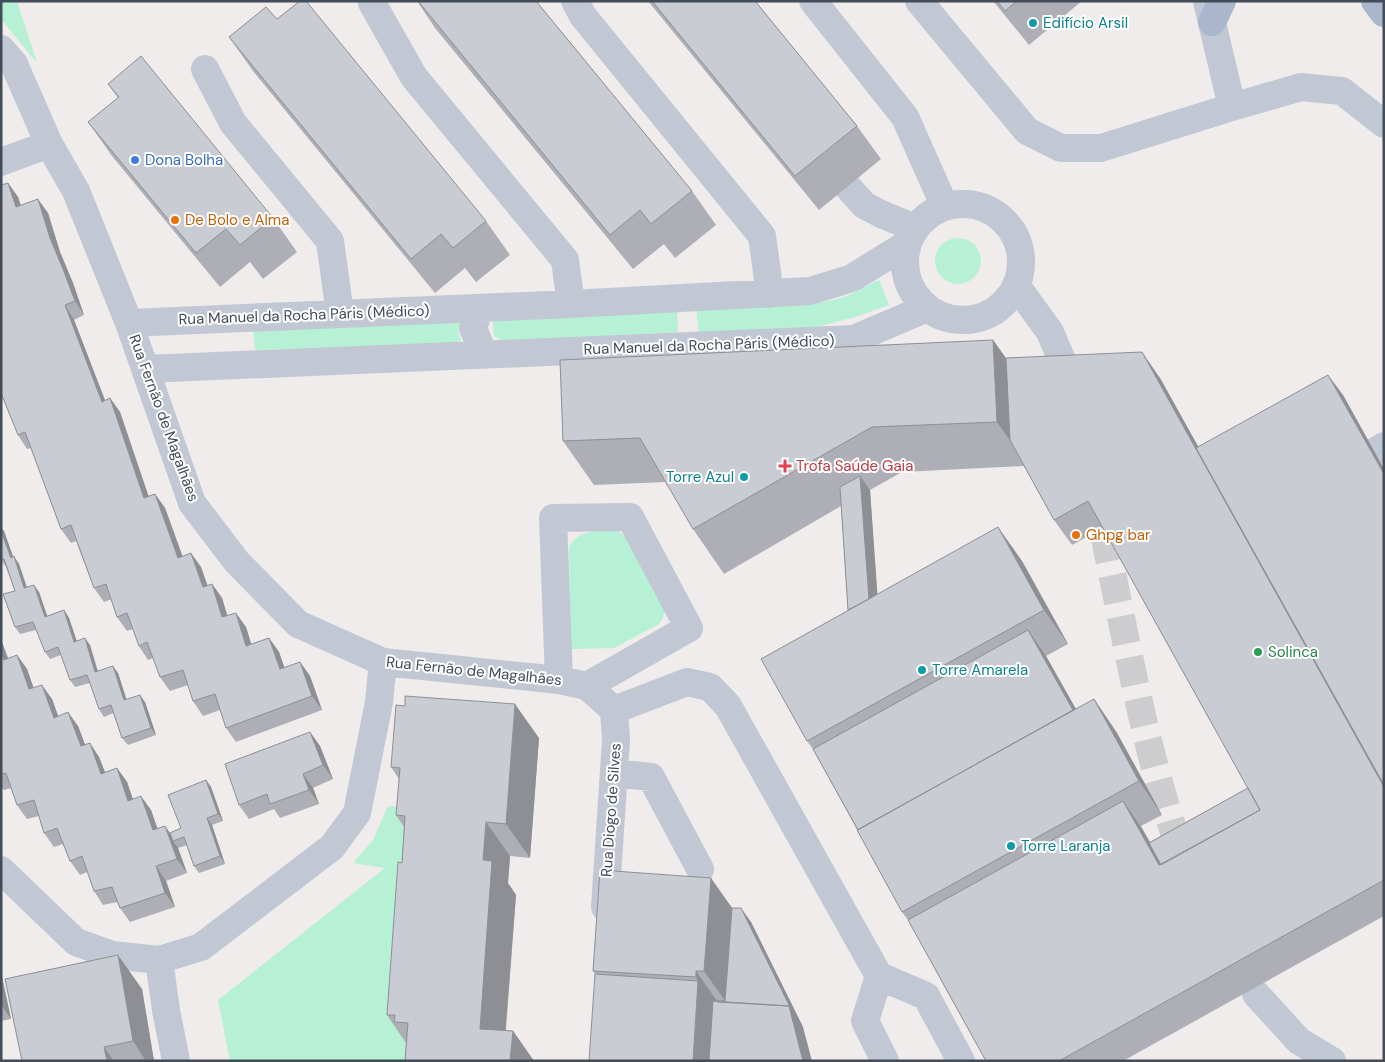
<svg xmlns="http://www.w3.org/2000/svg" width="1385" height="1062" font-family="'DM Sans',sans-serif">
<rect width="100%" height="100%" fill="#efeceb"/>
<path fill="#b6f0d5" d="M1,1H17L37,63L1,19Z
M935 261a23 23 0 1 1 46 0a23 23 0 1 1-46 0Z
M879,280L889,305L855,317L812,328L699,334L696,308L814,304L845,297Z
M677,309L678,332L505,342L494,336L493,322L499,318Z
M462,318L458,330L462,345L255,350L253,328Z
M614,530L622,534L629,540L665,609L663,618L659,624L614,648L571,649L569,548C577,529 596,532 614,530Z
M388,806L421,808L427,1061H230L218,1000L385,868L353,863L373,840Z"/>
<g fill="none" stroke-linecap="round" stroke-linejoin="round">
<path stroke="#cdccce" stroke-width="28" stroke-dasharray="28 14" stroke-linecap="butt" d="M1095,493C1123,616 1141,744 1185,864"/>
<path stroke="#c1c8d4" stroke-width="28" d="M575,1L583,16L762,236L770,294
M813,1L905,117L945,207
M919,1L1027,131L1061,148H1101L1232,107L1301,87L1342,91L1384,124
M1207,1L1232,107
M372,3L414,77L565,260L571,304
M1,49L14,64L49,144L76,191L129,323L192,503L237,562L298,624L383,662L559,680L587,686L614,710
M205,69L233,123L330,241L340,314
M1,162L49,144
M847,186L864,205L881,214L915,228
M905 262a58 58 0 1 1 116 0a58 58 0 1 1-116 0Z
M1016,285L1050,332L1069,377
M480,308L473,328L484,355
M129,323L571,304L810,291L852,278L907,244
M145,369L854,339L927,308
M1342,471L1384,446
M559,680L553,518L630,517L689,628L587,686
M614,710L687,682L710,687L728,706L879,976L926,996L961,1061
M614,773L651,777L700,869
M1,870L76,942L112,955L159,960L201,947L332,847L357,813L379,702L383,662
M605,907L616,740L614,710
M159,960L166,1010L176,1061
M879,976L865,1021L885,1061
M1256,994L1299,1041L1332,1061"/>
<path stroke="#a9b6cc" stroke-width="28" d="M1375,1L1384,13
M1212,22L1222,1"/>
</g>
<path fill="#aeafb6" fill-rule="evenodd" d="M417,1H536L692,191L716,225L675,258L664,244L633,269L435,28Z
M648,1H755L857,126L881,159L819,210Z
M993,1H1082L1029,45Z
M277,19L486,221L510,255L476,282L465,268L435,293L253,71L229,37Z
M108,84L273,218L297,252L263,279L250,262L220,287L112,156L88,122L118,98Z
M8,183L18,197L21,206L48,213L60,252L73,283L84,315L74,320L105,400L110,398L120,412L148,496L155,494L165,508L183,557L201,567L207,586L212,584L222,598L227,616L246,627L251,644L269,638L279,652L284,668L300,662L310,676L322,710L236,742L226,728L220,710L203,716L193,701L188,685L170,691L160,677L153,658L148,660L139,646L133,629L127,631L117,617L112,599L104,602L94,588L76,541L71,543L61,529L31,448L27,449L18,435Z
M993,340L1006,358L1160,378L1198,447L1343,395L1384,469V916L1123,1061H986L908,920L902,912L813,749L807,741L848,610L841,506L724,574L693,529L666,482L594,485L563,441ZM1024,466L1054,520L1072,545L1103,528L1248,788L1150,842L1141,826L1162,815L1117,733L1094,699L1076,709L1046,656L1068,644L1022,561L877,594L870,490L902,472Z
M1,528L4,531L13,557L19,564L27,587L39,592L47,616L64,610L69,618L77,641L90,645L98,671L118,673L126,699L145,702L156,735L128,745L122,738L113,713L104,717L99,709L90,683L75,687L70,680L61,655L50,659L45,652L36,630L20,634L15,627V591L6,567L1,560Z
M1,641L8,659L17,655L27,669L33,688L52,699L58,716L78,726L85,745L99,757L105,772L117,768L127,782L133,799L151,810L157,829L170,833L181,828L206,780L211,787L223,821L212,825L225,864L199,873L194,866L187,845L178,848L187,873L166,881L175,907L130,922L120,908L117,902L103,905L94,891L87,872L80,875L70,861L63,844L54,847L44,833L39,816L27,819L17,805L11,788L4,790L1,787Z
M310,732L320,746L333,779L313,788L319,804L280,818L274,809L249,819L239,805Z
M539,738L530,858L510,856L508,883L516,895L506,1030L513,1031L534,1061H405L406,1043L387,1015L402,863L404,827L396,815L399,779L391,767Z
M732,908L751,922L803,1027L595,974L593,971Z
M1,972L11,1019L1,1021Z
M142,989L154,1061H22Z"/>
<path fill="#8d8f94" d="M8,183L18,197L26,221L16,207Z
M38,199L48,213L60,252L73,283L84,315L75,301L50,238Z
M65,305L74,320L111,416L102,402Z
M993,340L1024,384L1028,466L997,422Z
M1142,352L1160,378L1384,780V787Z
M1328,375L1343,395L1384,469V474Z
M110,398L120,412L154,512L144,498Z
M860,476L870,490L880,630L870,625Z
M155,494L165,508L188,572L178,558Z
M998,527L1022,561L1068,644L1044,610Z
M1,528L4,531L16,565L11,558L1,531Z
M191,553L201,567L213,601L203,587Z
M14,556L19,564L29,595L24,588Z
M212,584L222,598L232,631L222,617Z
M34,585L39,592L50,624L45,617Z
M64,610L69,618L79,649L74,642Z
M236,613L246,627L256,660L246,646Z
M1028,630L1046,656L1096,745L1078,719Z
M85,638L90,645L100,680L95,672Z
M269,638L279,652L290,683L280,669Z
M1,641L2,642L14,674L4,660L1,653Z
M17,655L27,669L39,703L29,689Z
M300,662L310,676L322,710L312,696Z
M113,666L118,673L129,707L124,700Z
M42,685L52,699L64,732L54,718Z
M140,695L145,702L156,735L151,728Z
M1094,699L1117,733L1162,815L1139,781Z
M515,704L539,738L530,858L506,824Z
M68,712L78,726L91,760L81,746Z
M310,732L320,746L333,779L323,765Z
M90,743L99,757L111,788L101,774Z
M117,768L127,782L138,815L128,801Z
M303,774L313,788L319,804L309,790Z
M206,780L211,787L223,821L218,814Z
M141,796L151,810L163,844L153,830Z
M1123,801L1141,827L1169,876L1159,865Z
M207,818L212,825L225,864L220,856Z
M486,822L510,856L508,883L516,895L503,1061L480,1029L483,860Z
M165,826L175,840L173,841L178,848L187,873L177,859Z
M156,866L166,881L175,907L165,893Z
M711,878L742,922L730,1008L704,971Z
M741,908L751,922L803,1027L812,1061H803Z
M118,955L142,989L154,1061H146L133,1041Z
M696,971L722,1008L724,1061H693L698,981L696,977Z
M1,972L11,1019L1,1005Z
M513,1031L534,1061H510Z
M104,1047L114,1061H107Z"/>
<path fill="#caccd4" stroke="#8d8f94" d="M300,1H306L486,221L453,248L441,234L411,259L229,37L266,7L277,19Z
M418,1H536L692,191L651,224L640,210L610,235Z
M652,1H755L857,126L795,176Z
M997,1H1017L1005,11Z
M141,56L273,218L240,245L226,229L196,253L88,122L119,97L108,84Z
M8,183L16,207L38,199L50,238L63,269L75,301L65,305L102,402L110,398L144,498L155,494L178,558L191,553L203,587L212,584L222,617L236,613L246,646L269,638L280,669L300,662L312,696L226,728L215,694L193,701L183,670L160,677L147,642L139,646L127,613L117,617L106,584L94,588L71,525L61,529L25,432L18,435L1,393V185Z
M993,340L997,422L872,427L693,529L640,438L563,441L560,360Z
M1142,352L1384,787V880L1059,1061H986L908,920L1123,801L1159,865L1260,810L1088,501L1054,520L1010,440L1006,358Z
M1328,375L1384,474V785L1196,448Z
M860,476L869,599L848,610L840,487Z
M998,527L1044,610L807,741L761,659Z
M1,531L11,558L14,556L24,588L34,585L45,617L64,610L74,642L85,638L95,672L113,666L124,700L140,695L151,728L122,738L111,705L99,709L87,675L70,680L58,647L45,652L33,622L15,627L3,594L15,591L4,559L1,560Z
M1028,630L1073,710L858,830L813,749Z
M1,653L4,660L17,655L29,689L42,685L54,718L68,712L81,746L90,743L101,774L117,768L128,801L141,796L153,830L165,826L177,859L156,866L165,893L120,908L112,887L94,891L82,856L70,861L57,828L44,833L34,800L17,805L6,773L1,774Z
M405,696L515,704L506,824L486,822L483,860L492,861L480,1029L513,1031L510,1061H405L408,1023L394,1022L395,1015H387L398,862L402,863L405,816L396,815L400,768L391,767L396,705L405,706Z
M1094,699L1139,781L902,912L857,830Z
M310,732L323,765L303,774L309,790L270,804L267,794L239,805L225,764Z
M206,780L218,814L207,818L220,856L194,866L184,837L173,841L170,833L181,828L168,795Z
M1248,788L1260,810L1161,865L1149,843Z
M600,870L711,878L704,971H696V977L593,971Z
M732,908H741L793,1013L789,1006L717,1002V1001H725Z
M118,955L133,1041L104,1047L107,1061H22L5,979Z
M595,974L698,981L693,1061H589Z
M713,1001L789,1006L803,1061H709Z"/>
<g fill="#0f9aa8" stroke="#fff" stroke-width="2">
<circle cx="1033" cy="23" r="5"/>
<circle cx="744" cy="477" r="5"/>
<circle cx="922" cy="670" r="5"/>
<circle cx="1011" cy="846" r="5"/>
</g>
<circle fill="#3f7fe0" stroke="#fff" stroke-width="2" cx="135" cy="160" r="5"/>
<g fill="#e8710a" stroke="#fff" stroke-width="2">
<circle cx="175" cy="220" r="5"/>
<circle cx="1076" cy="535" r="5"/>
</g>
<path fill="#e0444e" stroke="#fff" stroke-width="2" d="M782.5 458.5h5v5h5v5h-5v5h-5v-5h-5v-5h5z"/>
<circle fill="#2e9e5b" stroke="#fff" stroke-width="2" cx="1258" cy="652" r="5"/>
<g text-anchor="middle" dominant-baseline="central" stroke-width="4" stroke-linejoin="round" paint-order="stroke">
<g font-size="15" fill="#0d838f" stroke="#fff" text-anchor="start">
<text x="1043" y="23">Edifício Arsil</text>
<text x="734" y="477" text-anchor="end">Torre Azul</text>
<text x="932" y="670">Torre Amarela</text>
<text x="1021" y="846">Torre Laranja</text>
</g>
<g font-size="15" fill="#366cbe" stroke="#fff" text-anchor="start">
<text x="145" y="160">Dona Bolha</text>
</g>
<g font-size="15" fill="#c56008" stroke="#fff" text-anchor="start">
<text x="185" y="220">De Bolo e Alma</text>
<text x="1086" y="535">Ghpg bar</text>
</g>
<g font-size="15" fill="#434c59" stroke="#fff">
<text transform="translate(304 315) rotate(-2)">Rua Manuel da Rocha Páris (Médico)</text>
<text transform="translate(709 345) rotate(-2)">Rua Manuel da Rocha Páris (Médico)</text>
<text transform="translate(164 418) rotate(70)">Rua Fernão de Magalhães</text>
<text transform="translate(474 671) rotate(6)">Rua Fernão de Magalhães</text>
<text transform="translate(611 810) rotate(-86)">Rua Diogo de Silves</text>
</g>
<g font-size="15" fill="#be3a42" stroke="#fff" text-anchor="start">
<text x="796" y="466">Trofa Saúde Gaia</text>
</g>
<g font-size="15" fill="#27864d" stroke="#fff" text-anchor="start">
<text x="1268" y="652">Solinca</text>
</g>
</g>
<rect width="1385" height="1062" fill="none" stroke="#434c59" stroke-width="5"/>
</svg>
